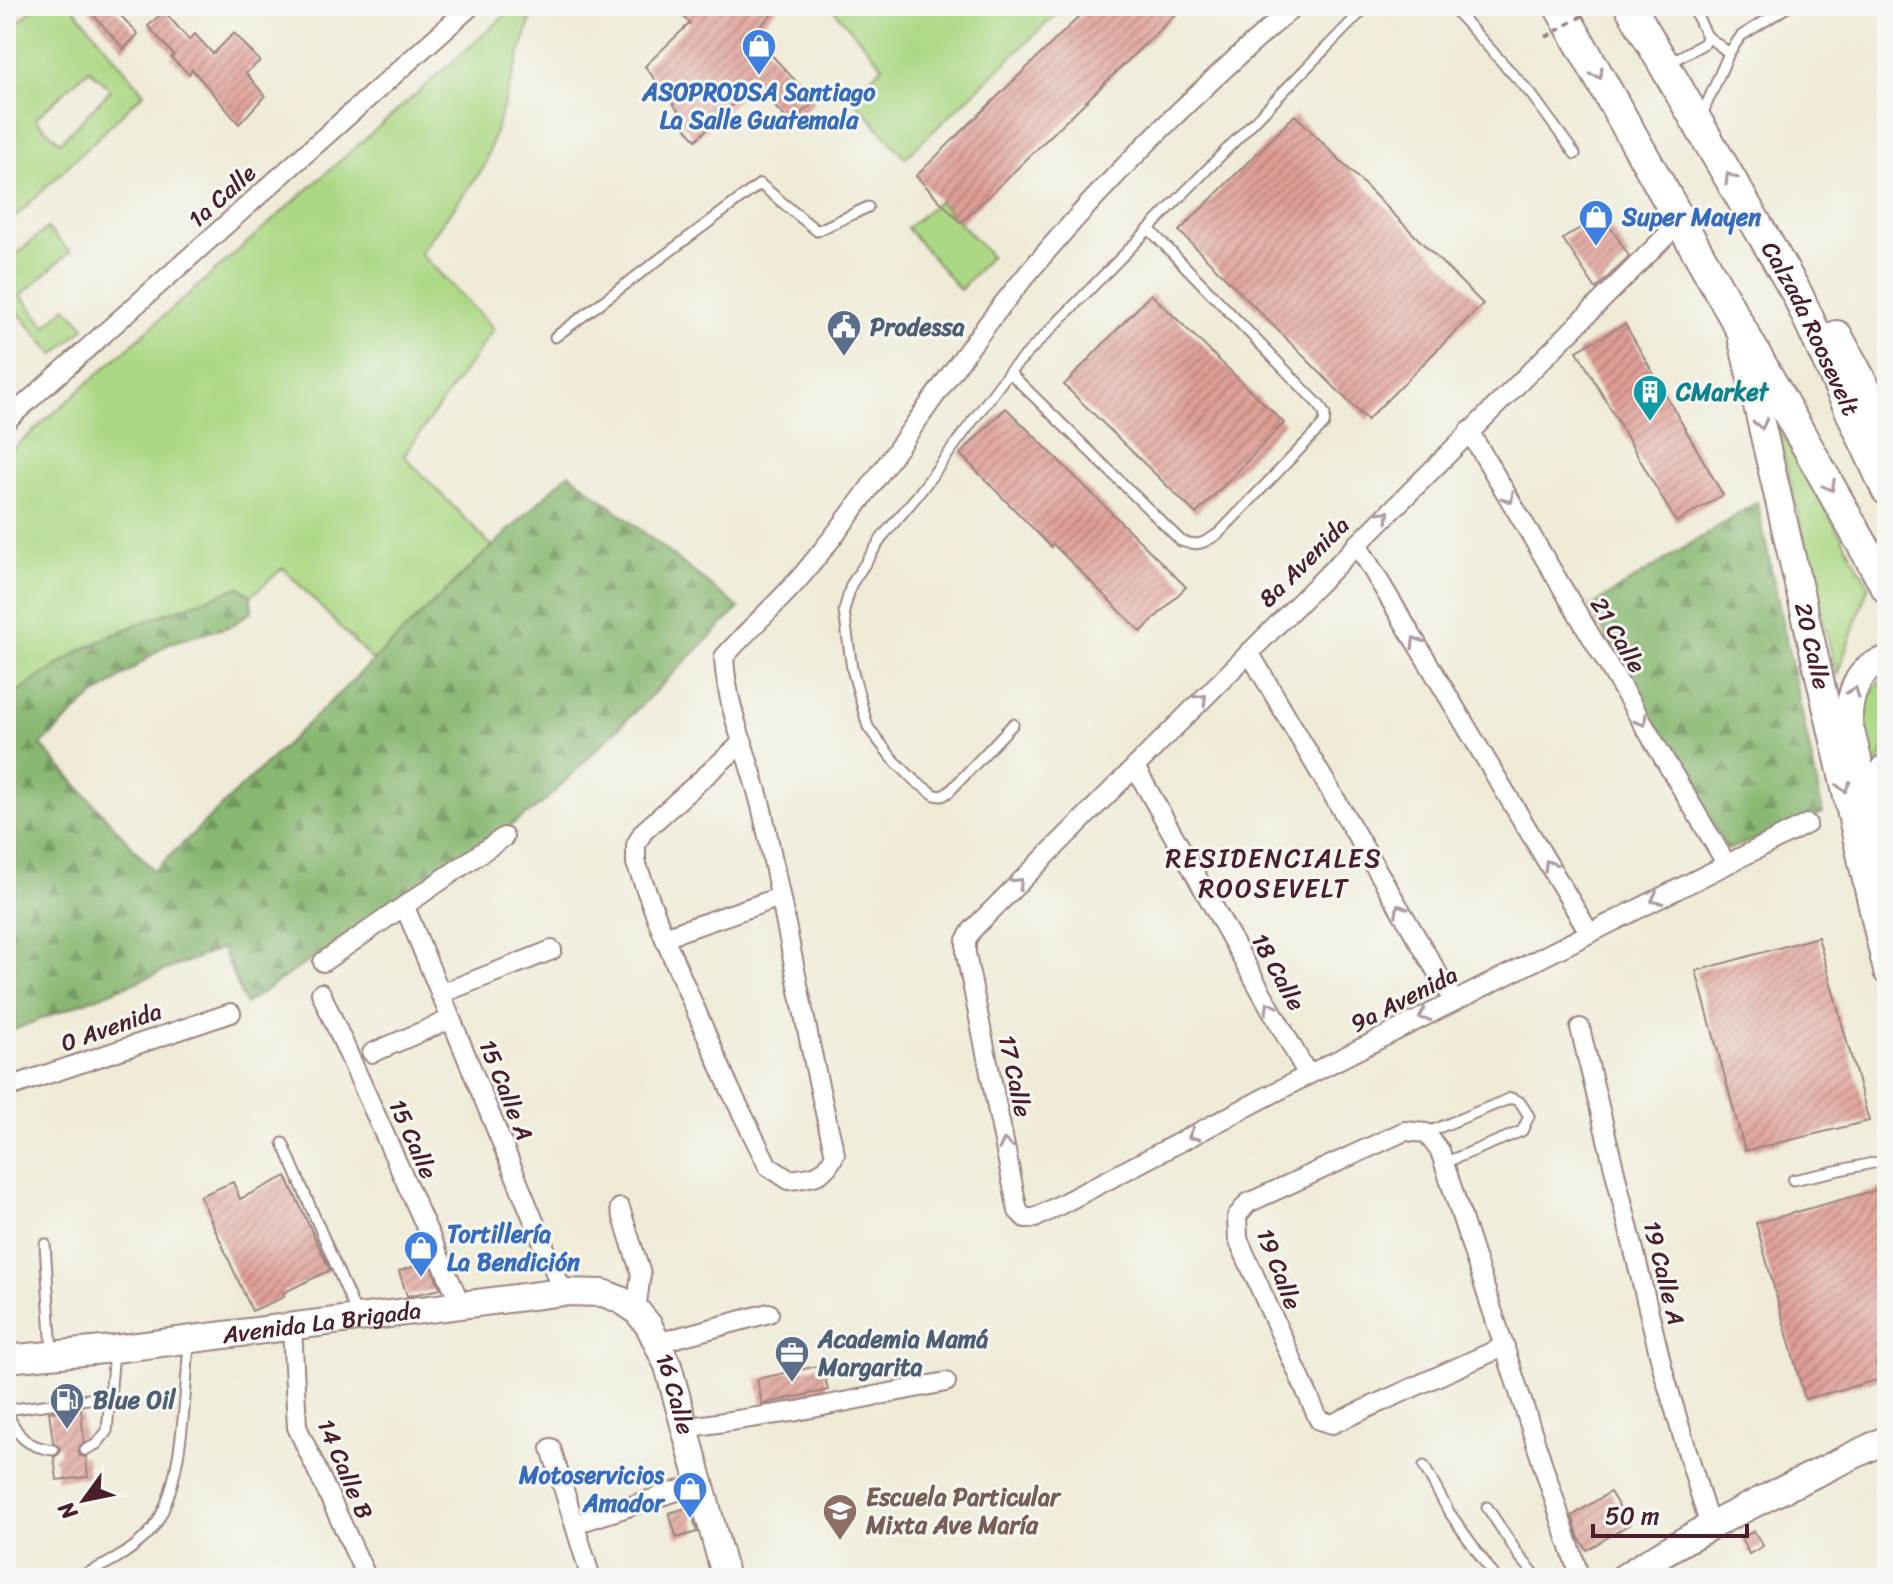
<svg xmlns="http://www.w3.org/2000/svg" width="1893" height="1584" font-family="Sriracha,sans-serif">
<defs>
<pattern id="forest-firs" width="22" height="20" patternUnits="userSpaceOnUse" patternTransform="scale(2)"><rect width="22" height="20" fill="#89b872"/><path d="M5 1l3.5 6h-7zM16 11l3.5 6h-7z" fill="#72955e"/></pattern>
<pattern id="building-hatch" width="6" height="6" patternUnits="userSpaceOnUse" patternTransform="scale(2)"><rect width="6" height="6" fill="#de9e95"/><path d="M-1 1l2-2M0 6l6-6M5 7l2-2" fill="none" stroke="#b6807a"/></pattern>
</defs>
<rect width="100%" height="100%" fill="#f6f6f2"/>
<filter id="ink" filterUnits="userSpaceOnUse"><feTurbulence type="fractalNoise" baseFrequency=".0125" numOctaves="2"/><feDisplacementMap in="SourceGraphic" scale="16" xChannelSelector="R" yChannelSelector="G"/><feConvolveMatrix kernelMatrix="1 2 1 2 8 2 1 2 1" color-interpolation-filters="sRGB"/></filter>
<filter id="wash" filterUnits="userSpaceOnUse"><feTurbulence type="fractalNoise" baseFrequency=".006" numOctaves="4" result="noise"/><feDisplacementMap in="SourceGraphic" scale="32" xChannelSelector="R" yChannelSelector="G"/><feGaussianBlur stdDeviation="1.8" result="paint"/><feColorMatrix in="noise" values="0 0 0 0 0 0 0 0 0 0 0 0 0 0 0 0 0 1.4 0 .05"/><feComposite in="paint" operator="in"/></filter>
<g filter="url(#wash)">
<rect width="100%" height="100%" fill="#efebd7"/>
<path fill="#acd884" stroke="#7b7c58" stroke-width="2" fill-rule="evenodd" d="M36,6H72L144,93L6,226V155L12,147L6,138V34ZM89,69L111,90L60,142L35,119Z
M516,6H535L484,167L420,253L494,329L404,456L492,546L373,661L283,568L251,596L240,587L140,623L83,649L6,699V455Z
M830,6H1057L1061,10L905,158L850,95L883,66Z
M939,201L991,256L960,290L907,228Z
M47,228L70,252L21,295L46,326L66,307L85,327L54,355L6,298V258L9,261Z
M1775,421L1869,585L1837,675Z
M1887,680V736L1878,766L1875,818L1856,725L1865,700L1879,683Z"/>
<path fill="url(#forest-firs)" stroke="#6a6c4e" stroke-width="2" d="M569,473L739,608L542,804L245,1004L222,948L6,1033V699L83,649L140,623L240,587L251,596L252,611L231,626L169,643L86,702L41,745L154,871Z
M1757,502L1823,813L1727,850L1590,607Z"/>
<g id="blocks">
<path fill="url(#building-hatch)" d="M85,6H112L138,34L124,49Z
M673,6H780L752,34L815,102L790,122L753,85L696,140L680,120L683,117L645,66L690,23Z
M1090,6H1184L961,223L916,176Z
M164,11L189,40L195,34L213,54L234,33L260,61L246,73L265,96L239,124L192,69L189,74L171,58L174,55L148,26Z
M1295,115L1483,304L1367,420L1179,231Z
M1602,214L1629,256L1596,289L1563,239Z
M1151,294L1284,423L1196,514L1064,385Z
M1625,324L1723,495L1676,522L1577,351Z
M1006,408L1186,587L1141,632L1053,544L1051,547L960,454Z
M1818,937L1869,1121L1745,1151L1696,971Z
M286,1176L330,1270L283,1293L284,1297L252,1311L200,1196L233,1182L240,1199Z
M1887,1187V1361L1876,1363L1881,1379L1805,1399L1756,1223Z
M429,1262L441,1289L407,1296L399,1271Z
M822,1365L828,1390L762,1404L757,1379Z
M81,1409L84,1442L78,1450L80,1456L86,1457L88,1477L57,1480L54,1457L59,1454L60,1448L53,1442L49,1412Z
M1610,1492L1630,1524L1587,1550L1579,1538L1572,1516Z
M690,1507L697,1532L677,1538L669,1513Z
M1754,1531L1763,1546L1749,1554L1741,1538Z"/>
</g>
</g>
<g filter="url(#ink)">
<use href="#blocks" fill-opacity="0" stroke="#9c8581" stroke-width="2"/>
<g fill="none" stroke-linecap="round" stroke-linejoin="round">
<defs>
<path id="service" d="M1451,6L1531,94L1575,154
M1707,36L1729,53
M1667,64L1705,43L1707,36L1692,6
M1701,117L1729,53L1741,36L1789,6
M555,337L760,184L817,231L868,207
M1009,372L1181,541C1197,547 1205,543 1219,533L1324,424L1325,415L1320,406L1150,230
M1013,724L949,792L942,796L935,795L915,781L892,758L868,727L852,669L844,611L851,585L883,536L917,496L1009,372L1367,6
M1426,1133L1511,1098L1520,1102L1529,1116L1522,1131L1444,1163
M283,1143L357,1315
M1793,1180L1887,1160
M45,1244L52,1352
M6,1410L110,1396
M6,1411C19,1437 24,1446 53,1450
M85,1450L97,1444L107,1431L114,1352
M1424,1466L1449,1512L1496,1578
M1487,1507L1520,1557L1538,1578
M76,1578C103,1566 128,1555 149,1533C183,1496 185,1393 189,1343"/>
<path id="minor" d="M1681,221L973,929L966,940V954L1018,1211L1025,1218H1035L1308,1075L1807,824
M6,421L471,6
M1469,431L1726,863
M1357,544L1589,932
M1249,652L1454,1001
M743,742L643,832L636,845V863L664,937L730,1089L768,1166L789,1180C813,1177 824,1178 835,1154C806,1040 788,924 762,810C750,759 726,708 724,657C749,628 779,603 804,573C884,477 948,368 1029,272C1107,179 1203,85 1295,6
M1135,767L1308,1075
M405,907L563,1292
M664,937L780,897
M323,962L504,837
M321,993L461,1305
M440,994L552,950
M1580,1028L1664,1374L1710,1527
M372,1053L451,1019
M6,1088L231,1013
M620,1208L641,1274L636,1310
M292,1327L297,1427L367,1578
M657,1343L769,1313
M1505,1346L1332,1424L1319,1420L1238,1239L1237,1216L1248,1203L1405,1131L1426,1133L1440,1151L1580,1578
M684,1428L797,1411L946,1382
M551,1448L591,1578
M575,1524L699,1484"/>
<g id="secondary">
<path id="s1" d="M1742,340L1887,971"/>
<path d="M1887,660C1857,666 1848,697 1849,723L1887,876"/>
<path id="s2" d="M6,1359L114,1349L563,1292L603,1293L621,1300L636,1310L649,1326L668,1366L726,1578"/>
<path d="M1623,1578C1706,1523 1798,1483 1887,1439"/>
</g>
<g id="trunk">
<path d="M1559,6L1887,588"/>
<path id="s3" d="M1630,6L1797,294L1887,490"/>
<path d="M1837,336L1887,429"/>
<path d="M1887,769L1884,817L1887,856"/>
</g>
</defs>
<use href="#service" stroke="#9c8581" stroke-width="13"/>
<use href="#minor" stroke="#9c8581" stroke-width="22"/>
<use href="#secondary" stroke="#9c8581" stroke-width="30"/>
<use href="#trunk" stroke="#9c8581" stroke-width="34"/>
<use href="#service" stroke="#fff" stroke-width="9"/>
<use href="#minor" stroke="#fff" stroke-width="18"/>
<use href="#secondary" stroke="#fff" stroke-width="26"/>
<use href="#trunk" stroke="#fff" stroke-width="30"/>
<path stroke="#9c8581" stroke-width="4" stroke-dasharray="6 6" stroke-linecap="butt" d="M1546,37L1599,6"/>
</g>
<defs><path id="oneway-chevron" d="M-2-3.5L2.5 0L-2 3.5" fill="none" stroke-width="1.6" stroke-linecap="round" stroke-linejoin="round" transform="scale(2)"/></defs>
<g stroke="#ae9aa0">
<use href="#oneway-chevron" transform="translate(1598 74) rotate(60)"/>
<use href="#oneway-chevron" transform="translate(1730 178) rotate(-120)"/>
<use href="#oneway-chevron" transform="translate(1761 424) rotate(77)"/>
<use href="#oneway-chevron" transform="translate(1830 486) rotate(61)"/>
<use href="#oneway-chevron" transform="translate(1509 498) rotate(59)"/>
<use href="#oneway-chevron" transform="translate(1385 515) rotate(-45)"/>
<use href="#oneway-chevron" transform="translate(1416 642) rotate(-121)"/>
<use href="#oneway-chevron" transform="translate(1854 692) rotate(-68)"/>
<use href="#oneway-chevron" transform="translate(1202 699) rotate(-45)"/>
<use href="#oneway-chevron" transform="translate(1642 721) rotate(59)"/>
<use href="#oneway-chevron" transform="translate(1844 787) rotate(77)"/>
<use href="#oneway-chevron" transform="translate(1549 865) rotate(-121)"/>
<use href="#oneway-chevron" transform="translate(1018 883) rotate(-45)"/>
<use href="#oneway-chevron" transform="translate(1656 899) rotate(153)"/>
<use href="#oneway-chevron" transform="translate(1400 909) rotate(-120)"/>
<use href="#oneway-chevron" transform="translate(1270 1007) rotate(-119)"/>
<use href="#oneway-chevron" transform="translate(1424 1016) rotate(153)"/>
<use href="#oneway-chevron" transform="translate(1193 1135) rotate(152)"/>
<use href="#oneway-chevron" transform="translate(1005 1144) rotate(-102)"/>
</g>
</g>
<defs>
<symbol id="shop-pin" viewBox="-11 -11 22 30"><path d="M0 17L-7.5 6A9.5 9.5 0 1 1 7.5 6Z" fill="#3f7fe0" stroke="#f6f6f2"/><path d="M-5-2.5h2.3a2.7 3.5 0 0 1 5.4 0H5L5.5 6h-11ZM-1.5-2.5h3a1.5 2.3 0 0 0-3 0Z" fill="#fff"/></symbol>
<symbol id="civic-pin" viewBox="-11 -11 22 30"><path d="M0 17L-7.5 6A9.5 9.5 0 1 1 7.5 6Z" fill="#5c6f8a" stroke="#f6f6f2"/><path d="M-.6-6.5H3V-4.5H.6V-3L4-1V1h2V6H-6V1h2V-1L-.6-3ZM-1.2 2.5V6h2.4V2.5Z" fill="#fff"/></symbol>
<symbol id="building-pin" viewBox="-11 -11 22 30"><path d="M0 17L-7.5 6A9.5 9.5 0 1 1 7.5 6Z" fill="#0f9aa8" stroke="#f6f6f2"/><path d="M-4-6H4V6H1V3H-1V6H-4ZM-2.5-4.3h1.7v1.8h-1.7ZM.8-4.3h1.7v1.8H.8ZM-2.5-1h1.7V.8h-1.7ZM.8-1h1.7V.8H.8Z" fill="#fff"/></symbol>
<symbol id="office-pin" viewBox="-11 -11 22 30"><path d="M0 17L-7.5 6A9.5 9.5 0 1 1 7.5 6Z" fill="#5c6f8a" stroke="#f6f6f2"/><path d="M-6-3h4V-5.5h4V-3h4V5H-6ZM-1-4.5V-3h2v-1.5ZM-6 0V1H6V0Z" fill="#fff"/></symbol>
<symbol id="fuel-pin" viewBox="-11 -11 22 30"><path d="M0 17L-7.5 6A9.5 9.5 0 1 1 7.5 6Z" fill="#5c6f8a" stroke="#f6f6f2"/><path d="M-5.5-6h7V0h2V4h1.3V-2.5L3-4.5l.8-.8L6-3V5H2.5V1h-1V6h-7ZM-4.2-4.7v3.2H.2V-4.7Z" fill="#fff"/></symbol>
<symbol id="school-pin" viewBox="-11 -11 22 30"><path d="M0 17L-7.5 6A9.5 9.5 0 1 1 7.5 6Z" fill="#8d6e63" stroke="#f6f6f2"/><path d="M0-5L7-2L0 1L-7-2ZM-4 1L0 2.5L4 1V4Q0 6-4 4Z" fill="#fff"/></symbol>
</defs>
<g fill-rule="evenodd">
<use href="#shop-pin" x="739" y="26" width="40" height="54"/>
<use href="#shop-pin" x="1576" y="197" width="40" height="54"/>
<use href="#civic-pin" x="824" y="307" width="40" height="54"/>
<use href="#building-pin" x="1630" y="372" width="40" height="54"/>
<use href="#shop-pin" x="401" y="1228" width="40" height="54"/>
<use href="#office-pin" x="772" y="1333" width="40" height="54"/>
<use href="#fuel-pin" x="47" y="1380" width="40" height="54"/>
<use href="#shop-pin" x="670" y="1469" width="40" height="54"/>
<use href="#school-pin" x="820" y="1491" width="40" height="54"/>
</g>
<g text-anchor="middle" dominant-baseline="central" stroke-width="6" stroke-linejoin="round" paint-order="stroke">
<g font-size="24" font-weight="bold" fill="#366cbe" stroke="#f6f6f2" text-anchor="start">
<text x="759" y="92" text-anchor="middle">ASOPRODSA Santiago<tspan x="759" dy="28">La Salle Guatemala</tspan></text>
<text x="1622" y="217">Super Mayen</text>
<text x="447" y="1234">Tortillería<tspan x="447" dy="28">La Bendición</tspan></text>
<text x="664" y="1475" text-anchor="end">Motoservicios<tspan x="664" dy="28">Amador</tspan></text>
</g>
<g font-size="24" fill="#4a1f2b" stroke="#f6f6f2">
<text transform="translate(222 196) rotate(-42)">1a Calle</text>
<text stroke="none"><textPath href="#s3" startOffset="370">Calzada Roosevelt</textPath></text>
<text transform="translate(1304 562) rotate(-45)">8a Avenida</text>
<text transform="translate(1618 635) rotate(59)">21 Calle</text>
<text stroke="none"><textPath href="#s1" startOffset="314">20 Calle</textPath></text>
<text transform="translate(1278 972) rotate(61)">18 Calle</text>
<text transform="translate(1404 999) rotate(-27)">9a Avenida</text>
<text transform="translate(111 1027) rotate(-19)">0 Avenida</text>
<text transform="translate(1015 1076) rotate(78)">17 Calle</text>
<text transform="translate(506 1090) rotate(68)">15 Calle A</text>
<text transform="translate(413 1139) rotate(66)">15 Calle</text>
<text transform="translate(1279 1269) rotate(69)">19 Calle</text>
<text transform="translate(1664 1273) rotate(76)">19 Calle A</text>
<text stroke="none"><textPath href="#s2" startOffset="318">Avenida La Brigada</textPath></text>
<text stroke="none"><textPath href="#s2" startOffset="732">16 Calle</textPath></text>
<text transform="translate(345 1469) rotate(67)">14 Calle B</text>
</g>
<g font-size="24" font-weight="bold" fill="#4e5e75" stroke="#f6f6f2" text-anchor="start">
<text x="870" y="327">Prodessa</text>
<text x="818" y="1339">Academia Mamá<tspan x="818" dy="28">Margarita</tspan></text>
<text x="93" y="1400">Blue Oil</text>
</g>
<g font-size="24" font-weight="bold" fill="#0d838f" stroke="#f6f6f2" text-anchor="start">
<text x="1676" y="392">CMarket</text>
</g>
<g font-size="24" font-weight="bold" fill="#785e54" stroke="#f6f6f2" text-anchor="start">
<text x="866" y="1497">Escuela Particular<tspan x="866" dy="28">Mixta Ave María</tspan></text>
</g>
<g font-size="26" letter-spacing="2" fill="#4a1f2b" stroke="#f6f6f2">
<text x="1274" y="858">RESIDENCIALES<tspan x="1274" dy="30">ROOSEVELT</tspan></text>
</g>
</g>
<rect width="1893" height="1584" fill="none" stroke="#f6f6f2" stroke-width="32"/>
<g transform="translate(84 1500) rotate(237)" stroke="#f6f6f2" stroke-width="6" paint-order="stroke">
<path d="M0-6L14 30L0 20L-14 30Z" fill="#4a1f2b"/>
<text y="-12" font-size="22" font-weight="bold" text-anchor="middle" fill="#4a1f2b">N</text>
</g>
<path d="M1593 1524v12h154v-12" fill="none" stroke="#4a1f2b" stroke-width="4"/>
<text x="1605" y="1524" font-size="24" fill="#4a1f2b" stroke="#f6f6f2" stroke-width="6" paint-order="stroke">50 m</text>
</svg>
